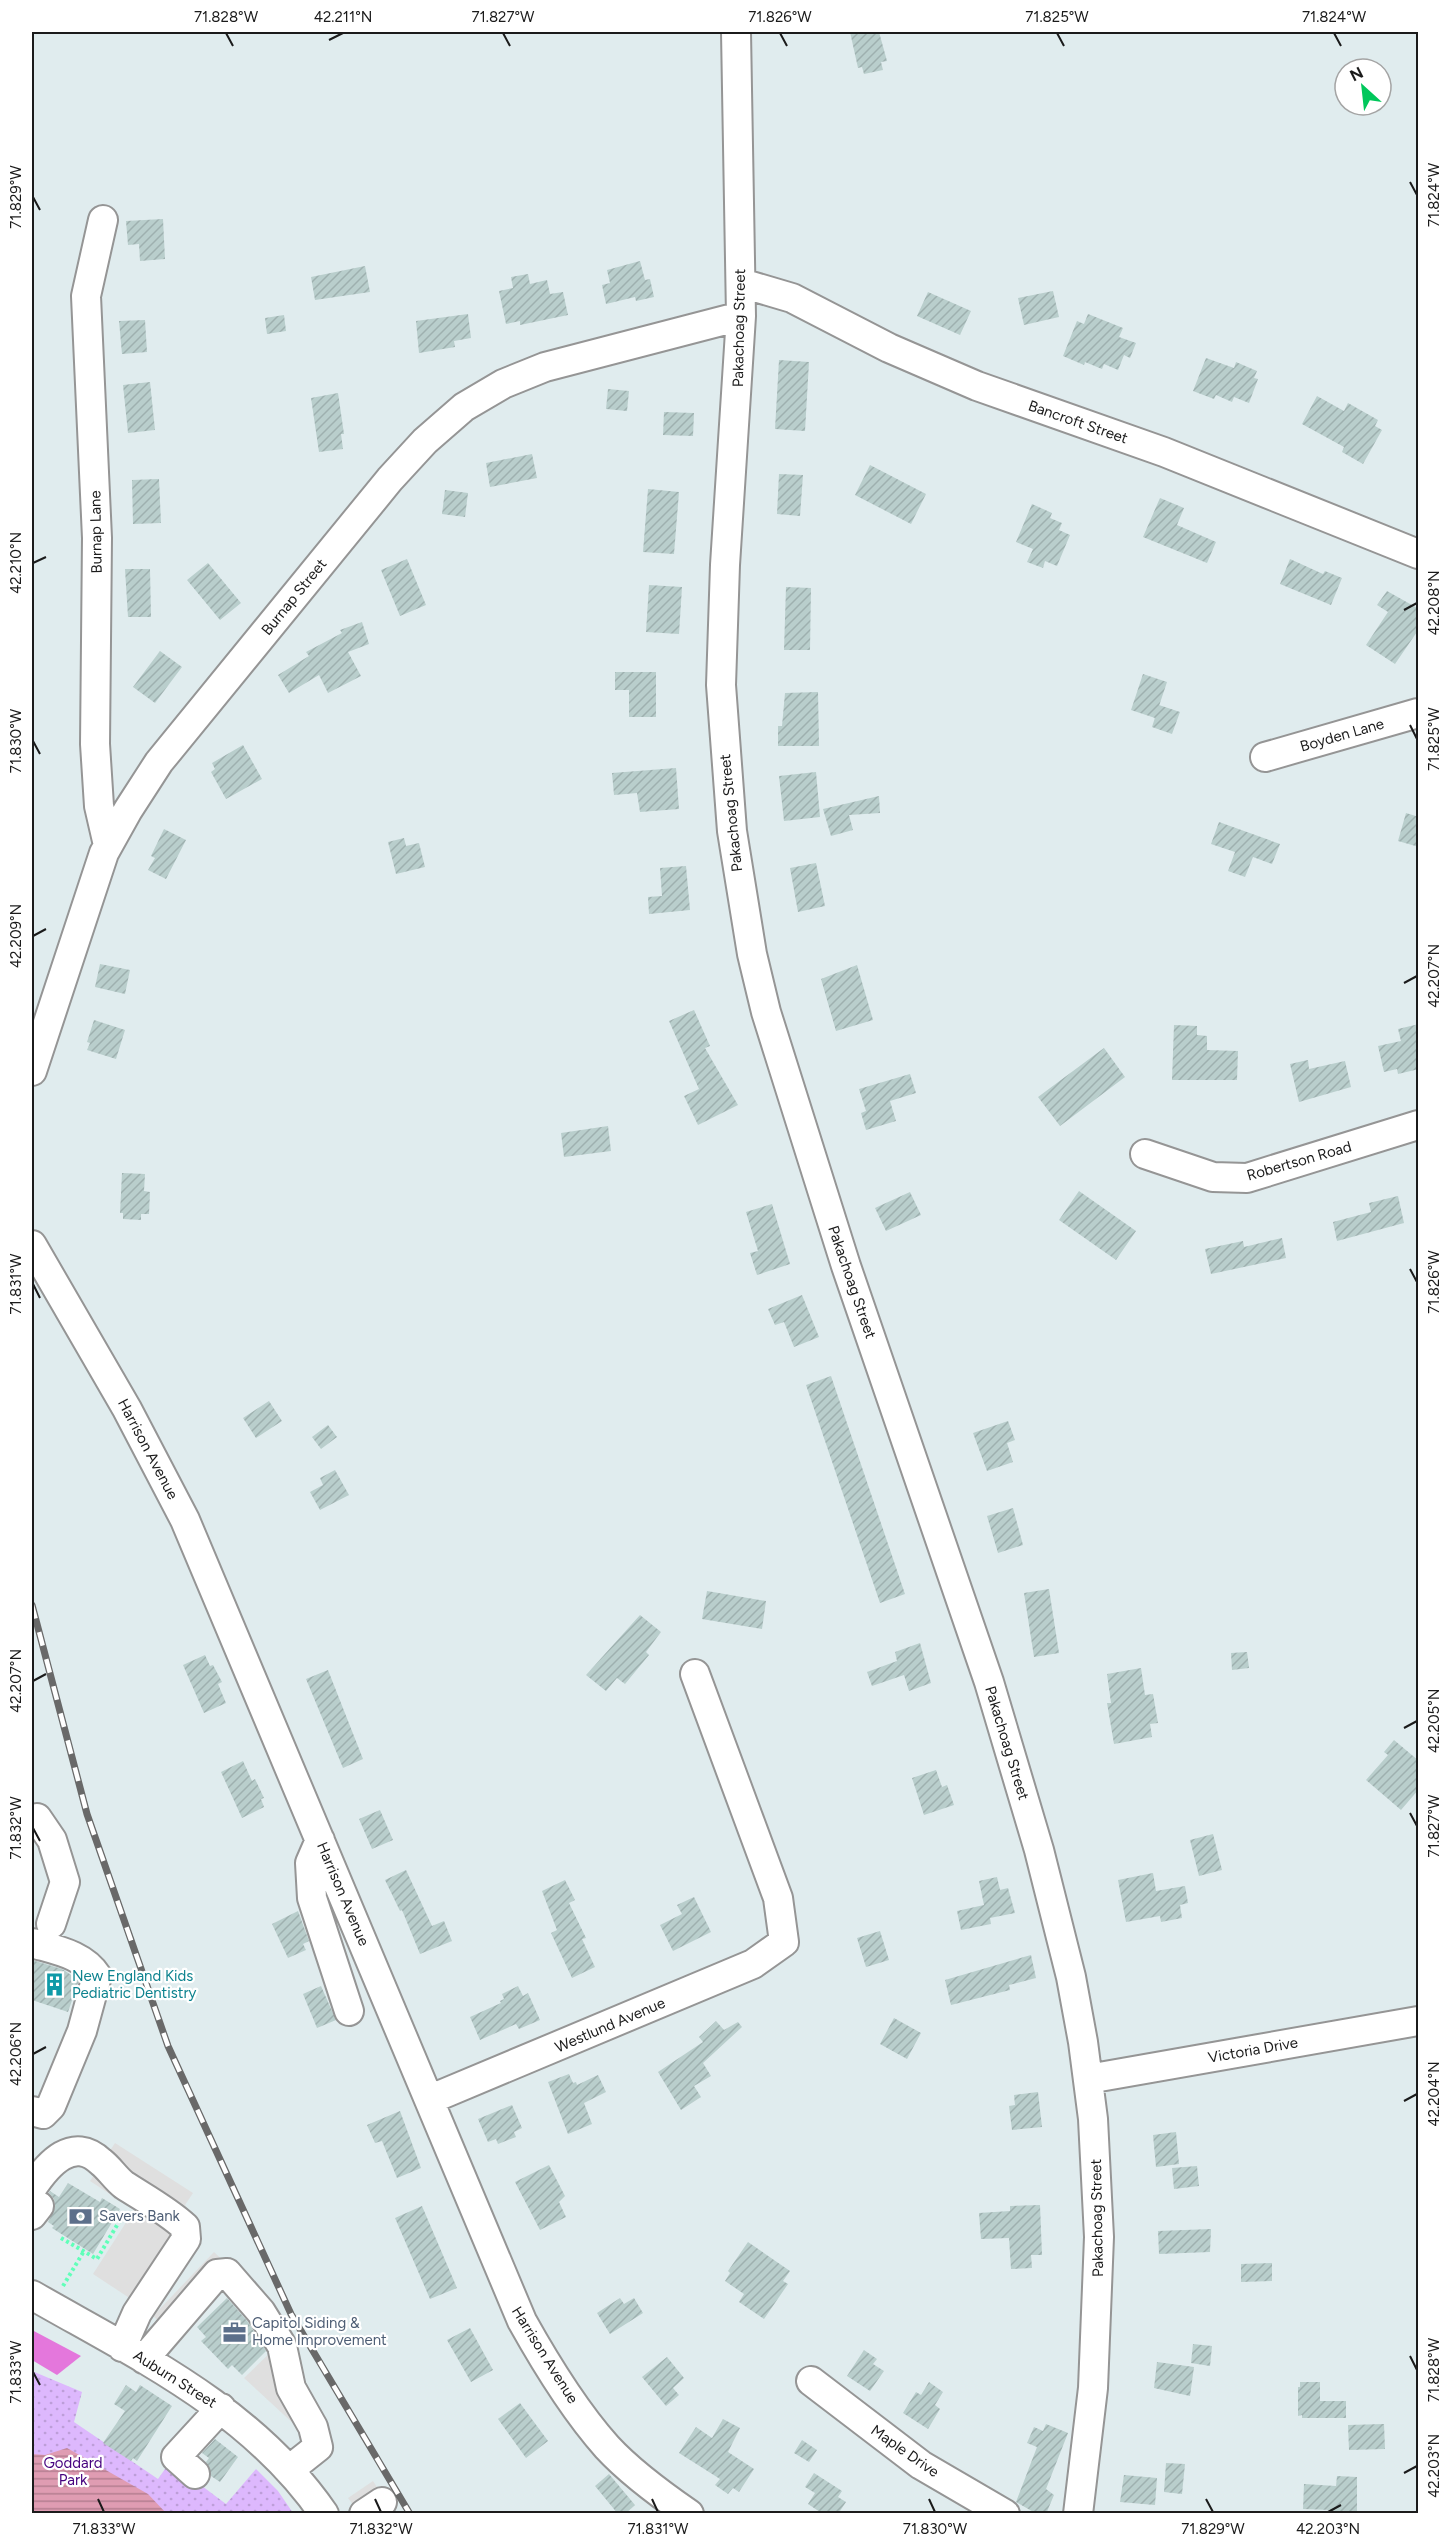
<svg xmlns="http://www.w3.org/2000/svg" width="1450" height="2545" font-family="Figtree,sans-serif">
<defs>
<pattern id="park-dots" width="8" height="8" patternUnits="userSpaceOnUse" patternTransform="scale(1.5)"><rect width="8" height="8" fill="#ddb8fd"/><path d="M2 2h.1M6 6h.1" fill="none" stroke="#bd9ed8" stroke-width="1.8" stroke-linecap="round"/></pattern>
<pattern id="water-rules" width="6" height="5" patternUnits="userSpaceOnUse" patternTransform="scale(1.5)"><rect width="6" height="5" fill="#df9cb2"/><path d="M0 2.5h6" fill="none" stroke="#b47e90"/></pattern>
<pattern id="building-hatch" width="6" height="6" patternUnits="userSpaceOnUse" patternTransform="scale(1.5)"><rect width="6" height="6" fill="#b9cecc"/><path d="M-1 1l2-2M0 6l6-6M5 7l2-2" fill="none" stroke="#9eb0af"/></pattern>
</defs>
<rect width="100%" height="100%" fill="#e0ecee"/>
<path fill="url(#park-dots)" d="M32,2371L82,2392L74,2422L158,2479L170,2462L226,2504L256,2469L278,2491L293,2513H32Z"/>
<path fill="#e477dc" d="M32,2330L81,2356L57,2375L32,2360Z"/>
<path fill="#dfdfdf" d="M115,2143L193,2193L185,2205L191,2213L134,2301L93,2274L134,2210L90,2181Z
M214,2252L238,2275L178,2339L153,2316Z
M276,2347L296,2426L244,2378Z
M373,2481L394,2513H359L348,2498Z"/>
<path fill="url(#water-rules)" d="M67,2448L148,2494L166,2513H32V2454L45,2455Z"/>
<path fill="url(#building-hatch)" d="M850,32H879L887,61L881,62L883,70L864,74L862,67L858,68Z
M163,219L165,259L140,261L139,244L128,245L126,221Z
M640,261L645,280L650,279L654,297L636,301L635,297L606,304L602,285L610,283L607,270Z
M365,266L370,292L315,300L311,277Z
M528,274L530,284L547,280L550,294L563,292L568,315L520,325V321L506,324L499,291L513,288L511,277Z
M1053,291L1059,317L1024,325L1018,298Z
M928,292L971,311L960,335L917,316Z
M468,314L471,338L454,341L455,347L419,353L416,321Z
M1088,314L1123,328L1119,337L1136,343L1130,358L1124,355L1118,370L1104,364L1102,369L1085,362L1084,365L1063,356L1077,321L1084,324Z
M284,315L286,331L267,334L265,318Z
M145,320L147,352L122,354L119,321Z
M1206,358L1234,368L1236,362L1257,371L1254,378L1258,379L1249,403L1234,397L1232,402L1216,395L1214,399L1193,391Z
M779,360L809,362L805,431L775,429Z
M150,382L155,430L128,433L123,385Z
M608,389L629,391L627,411L606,409Z
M338,393L344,434H341L343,449L319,452L311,398Z
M1317,396L1344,411L1348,403L1378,420L1375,426L1382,430L1363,464L1342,452L1344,447L1302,424Z
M664,412L694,413L693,436L663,435Z
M532,454L537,478L490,487L486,463Z
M870,465L926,494L911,524L855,495Z
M779,474L803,475L800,516L777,514Z
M159,479L161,523L133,524L132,480Z
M648,489L679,492L674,554L643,552Z
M445,490L468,493L465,517L442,514Z
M1160,498L1184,508L1177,525L1216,542L1207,563L1143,537Z
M1032,504L1052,513L1050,518L1062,523L1059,530L1070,535L1057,566L1045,561L1043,568L1027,562L1033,549L1016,542Z
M407,559L426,605L400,616L381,570Z
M1290,559L1323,574L1325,571L1342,578L1331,605L1280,584Z
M208,563L241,603L220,620L187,580Z
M125,569H150L151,617H128Z
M649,585L682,587L679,634L646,632Z
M786,587L811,588L810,650H784Z
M1387,591L1419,609V629L1395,664L1366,645L1388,612L1377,605Z
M362,622L369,644L348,652L361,676L328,693L319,675L289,693L278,675L309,656L306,652L342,633L340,630Z
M160,651L182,667L155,703L133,687Z
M615,672H656V717H629V690H615Z
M1143,674L1167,682L1155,718L1131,710Z
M818,692L819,746H778V726H782L785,693Z
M1159,705L1180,712L1172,734L1152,727Z
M243,745L262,779L226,799L211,772L215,769L212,763Z
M676,768L679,809L640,812L637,793L614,795L612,773Z
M816,772L820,817L784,821L779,776Z
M879,796L880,813L849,815L853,830L831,836L823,809Z
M1406,813L1419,817V847L1398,841Z
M1219,822L1280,844L1272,864L1253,857L1245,877L1228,871L1235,852L1211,844Z
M164,829L186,840L166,879L148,870L155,858L151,856Z
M404,838L406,846L419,843L425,867L396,874L388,842Z
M816,863L825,906L798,912L790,868Z
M686,866L690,910L649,914L648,897L662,896L660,868Z
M100,964L130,970L125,994L95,987Z
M857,965L873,1020L836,1031L821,979Z
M694,1010L710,1046L705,1048L738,1105L698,1125L684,1096L699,1089L669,1021Z
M94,1020L125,1030L116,1059L87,1050L90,1043L87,1042Z
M1419,1024V1069L1398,1074L1397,1069L1384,1072L1378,1046L1401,1041L1398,1029Z
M1174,1025L1197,1026V1035L1207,1036V1050L1238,1051L1237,1080H1172Z
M1104,1048L1125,1077L1060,1126L1038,1097Z
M1308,1060L1309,1069L1345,1061L1351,1087L1299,1102L1290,1064Z
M910,1074L916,1093L890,1101L896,1121L866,1130L861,1113L866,1111L859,1089Z
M608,1126L611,1151L564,1157L561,1133Z
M122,1173L145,1174L144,1191L150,1192L149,1214H141V1220L123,1219V1213H120Z
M1079,1191L1136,1231L1116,1260L1059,1220Z
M910,1192L921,1215L886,1231L875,1208Z
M1398,1196L1404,1223L1337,1241L1333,1222L1371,1212L1369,1203Z
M772,1204L790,1264L757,1275L750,1253L758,1251L746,1212Z
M1282,1238L1286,1258L1211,1274L1205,1249L1243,1241L1244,1247Z
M802,1295L819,1337L794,1347L784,1322L775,1325L768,1309Z
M831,1376L905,1594L880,1603L806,1385Z
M269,1401L282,1421L256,1438L243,1418Z
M1008,1421L1015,1440L1007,1443L1013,1462L987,1471L973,1433Z
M328,1425L337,1437L321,1449L312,1437Z
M335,1470L349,1495L320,1510L310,1492L323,1485L320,1478Z
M1013,1508L1023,1545L998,1553L987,1516Z
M1049,1589L1059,1653L1034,1657L1024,1593Z
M707,1591L766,1601L762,1629L702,1619Z
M640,1615L661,1632L646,1652L649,1655L625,1684L617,1678L606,1691L586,1675Z
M920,1643L931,1683L909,1691L904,1675L872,1686L867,1672L897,1661L895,1652Z
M1247,1652L1249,1668L1232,1670L1231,1653Z
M205,1655L210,1666L213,1665L222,1682L218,1684L226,1703L204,1713L183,1665Z
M1141,1668L1145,1695L1153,1694L1158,1723L1150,1724L1152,1737L1114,1744L1107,1703H1111L1107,1674Z
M328,1670L363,1759L343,1768L306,1679Z
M1394,1740L1419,1761V1789L1401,1810L1366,1780L1388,1755L1384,1752Z
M243,1761L252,1781L255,1779L264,1798L261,1799L264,1807L242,1818L221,1772Z
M936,1770L942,1787L947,1785L954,1805L924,1815L912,1778Z
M380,1810L393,1840L372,1849L359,1819Z
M1213,1834L1222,1870L1199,1876L1190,1840Z
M406,1870L432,1926L444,1921L452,1941L420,1954L402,1910L400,1911L385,1880Z
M1153,1873L1156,1891L1185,1886L1188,1903L1180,1905L1182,1918L1161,1922L1160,1916L1126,1922L1118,1880Z
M997,1877L1000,1890L1008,1888L1015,1913L990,1918L991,1924L961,1930L957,1911L984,1905L979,1881Z
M565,1880L575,1900L569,1903L586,1938L582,1939L595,1967L572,1978L551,1933L557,1930L542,1891Z
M694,1897L711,1932L673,1951L660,1925L682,1914L677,1905Z
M298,1911L309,1941L303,1944L306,1950L288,1958L272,1924Z
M880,1931L889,1960L866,1967L857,1938Z
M1031,1955L1036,1978L1009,1985L1010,1990L951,2005L945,1980Z
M32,1960L62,1969L79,1980L68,2012L32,2000Z
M321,1986L336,2020L317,2028L303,1994Z
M518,1986L523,1996L528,1993L540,2020L519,2029L516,2024L480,2040L470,2017L501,2003L500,2001L504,1999L502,1994Z
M894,2018L921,2033L907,2059L880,2044Z
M716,2021L724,2030L738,2022L742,2027L703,2063L711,2076L694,2086L701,2097L681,2110L658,2072L703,2042L699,2037Z
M569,2074L573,2083L576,2082L577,2085L598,2075L606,2092L584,2103L592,2124L568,2134L548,2082Z
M1038,2092L1042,2127L1012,2130L1009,2106L1015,2105L1014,2095Z
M512,2105L522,2128L514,2132L516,2137L498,2144L496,2139L488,2142L478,2119Z
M400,2111L421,2168L397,2178L382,2141L375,2143L367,2125Z
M1176,2132L1179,2164L1156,2167L1153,2135Z
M549,2165L565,2196L559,2202L566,2217L540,2230L515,2182Z
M1197,2166L1199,2186L1174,2189L1172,2168Z
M68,2183L100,2202L102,2198L120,2209L93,2254L52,2228L54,2226L48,2222L55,2208L54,2199L49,2193L50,2191L59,2197Z
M1040,2205L1042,2255H1031L1032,2268L1011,2269L1009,2238L981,2239L979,2213L1010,2211V2206Z
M422,2206L457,2288L430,2299L395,2218Z
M1211,2229L1210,2252L1159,2254L1158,2231Z
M748,2242L790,2271L783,2281L788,2284L764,2319L739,2302L744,2294L725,2281L730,2273L728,2271Z
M1272,2263V2281L1241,2282V2264Z
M227,2298L248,2322L266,2351L242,2375L232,2365L228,2369L201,2341L206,2337L197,2327Z
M620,2298L624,2304L634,2298L643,2313L610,2334L597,2313Z
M470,2328L493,2370L471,2382L447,2340Z
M1193,2344L1212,2346L1210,2366L1191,2363Z
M864,2350L877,2359L873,2364L884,2371L870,2391L847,2376Z
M667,2357L684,2378L673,2388L679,2395L666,2406L642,2377Z
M1157,2362L1194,2367L1190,2396L1154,2388Z
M929,2382L943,2392L935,2405L940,2409L928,2429L903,2413L916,2392L921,2395Z
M1300,2382H1320V2401H1346V2418H1302V2415L1298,2416V2387H1300Z
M126,2385L136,2392L140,2385L172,2406L137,2461L133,2458L131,2461L103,2443L125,2411L114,2404Z
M520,2403L548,2441L526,2458L498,2419Z
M723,2419L740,2428L728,2452L754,2469L739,2492L733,2488L728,2494L715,2485L720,2479L679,2453L696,2427L712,2438Z
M1046,2424L1068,2433L1046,2489L1054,2495L1046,2514H1037L1016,2502L1037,2447L1027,2443L1034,2427L1043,2431Z
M1384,2424L1385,2449L1349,2450L1348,2425Z
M215,2439L238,2457L220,2482L211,2476L206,2462L209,2458L202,2453Z
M802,2440L817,2450L809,2462L794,2453Z
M1166,2463L1185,2464L1182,2494L1164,2492Z
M814,2473L842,2491L838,2497L846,2502L838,2514H823L808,2504L815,2493L805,2487Z
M609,2474L635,2505L625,2514H618L595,2486Z
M1124,2475L1157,2478L1155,2505L1120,2502Z
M1337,2476L1357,2477V2514H1331V2510L1303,2509L1304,2484L1336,2486Z"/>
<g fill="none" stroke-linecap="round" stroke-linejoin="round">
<defs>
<path id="minor" d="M736,32L741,316L725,565L721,685L732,831L752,954L766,1012L846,1266L989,1682L1039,1850L1071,1977L1083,2042L1093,2119L1099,2237L1093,2388L1078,2514
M103,220L86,296L97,538L95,744L99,806L108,845
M741,283L792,298L889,348L977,386L1164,452L1418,554
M1265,757L1418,713
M32,1071L104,853L128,810L159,762L390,479L425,441L464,407L503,384L545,367L741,316
M1145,1154L1213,1177L1247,1178L1418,1125
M32,1245L127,1409L185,1520L522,2321C546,2364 574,2410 607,2447C630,2472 660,2494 689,2514
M37,1818L52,1840L65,1882L51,1924
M320,1840L310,1863L312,1898L349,2011
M32,1943C55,1950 83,1954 97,1976L82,2031L51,2106L43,2114L32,2111
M1088,2079L1418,2021
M431,2099L753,1964L784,1942L778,1898L695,1674
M32,2188C48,2164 73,2135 101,2162C110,2169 115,2178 124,2185C144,2198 168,2211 185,2227L186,2239L137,2313L122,2347
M32,2215L39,2206
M32,2295C138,2356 252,2409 324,2514
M144,2359L217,2274L227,2273L261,2312L282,2346L291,2388L313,2427L318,2447L289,2470
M811,2381L921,2465L1005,2514
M195,2474L176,2457L221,2408
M364,2514L382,2502"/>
</defs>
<use href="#minor" stroke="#959595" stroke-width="32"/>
<path stroke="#60ffb9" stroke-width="4" stroke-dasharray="3 3" stroke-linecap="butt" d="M61,2238L97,2259L123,2215
M63,2286L84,2251"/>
<use href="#minor" stroke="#fff" stroke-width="28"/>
<defs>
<path id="rail" d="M32,1605L87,1814L168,2046L291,2314L410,2514"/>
</defs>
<use href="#rail" stroke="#696969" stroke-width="7"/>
<use href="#rail" stroke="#fff" stroke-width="4.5" stroke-dasharray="14" stroke-linecap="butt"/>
</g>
<path fill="none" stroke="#1b1b1b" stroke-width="2" d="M226,33L233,46M503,33L510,46M780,33L787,46M1057,33L1064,46M1334,33L1341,46M329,40L343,33M1410,182L1417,195M33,197L40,210M33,563L46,557M1404,610L1417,603M1410,725L1417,739M33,741L40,754M33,936L46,929M1404,983L1417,976M1410,1269L1417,1282M33,1284L40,1298M33,1681L46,1674M1404,1728L1417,1721M1410,1813L1417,1826M33,1828L40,1841M33,2054L46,2047M1404,2101L1417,2094M1410,2356L1417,2370M33,2372L40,2385M1404,2473L1417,2466M98,2499L104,2512M375,2499L381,2512M652,2499L658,2512M929,2499L935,2512M1206,2499L1213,2512M1328,2512L1341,2505"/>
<defs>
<symbol id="building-bare" viewBox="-9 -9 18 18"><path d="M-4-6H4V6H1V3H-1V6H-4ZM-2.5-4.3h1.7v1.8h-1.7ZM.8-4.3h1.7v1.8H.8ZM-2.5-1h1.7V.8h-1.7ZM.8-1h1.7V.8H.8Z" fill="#0f9aa8" stroke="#fff" stroke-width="2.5" paint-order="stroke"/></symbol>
<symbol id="bank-bare" viewBox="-9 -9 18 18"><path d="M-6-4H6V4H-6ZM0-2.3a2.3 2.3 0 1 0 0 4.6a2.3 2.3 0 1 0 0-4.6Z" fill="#5c6f8a" stroke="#fff" stroke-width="2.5" paint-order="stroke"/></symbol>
<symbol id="office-bare" viewBox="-9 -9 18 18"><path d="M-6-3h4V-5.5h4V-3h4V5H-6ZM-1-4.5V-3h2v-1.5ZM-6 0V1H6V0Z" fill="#5c6f8a" stroke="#fff" stroke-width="2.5" paint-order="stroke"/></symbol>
</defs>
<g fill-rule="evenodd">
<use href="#building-bare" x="38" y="1968" width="33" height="33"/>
<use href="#bank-bare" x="64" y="2200" width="33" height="33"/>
<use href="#office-bare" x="218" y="2316" width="33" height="33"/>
</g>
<g text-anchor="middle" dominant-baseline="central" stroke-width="4.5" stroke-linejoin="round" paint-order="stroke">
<g font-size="15" fill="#1b1b1b" stroke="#fff">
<text transform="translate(739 328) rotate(-89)">Pakachoag Street</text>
<text transform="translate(1078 422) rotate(19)">Bancroft Street</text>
<text transform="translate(96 532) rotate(-91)">Burnap Lane</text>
<text transform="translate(294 597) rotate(-51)">Burnap Street</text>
<text transform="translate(1342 735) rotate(-16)">Boyden Lane</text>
<text transform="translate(731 813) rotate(-96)">Pakachoag Street</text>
<text transform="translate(1299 1161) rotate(-16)">Robertson Road</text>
<text transform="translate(852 1282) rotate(71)">Pakachoag Street</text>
<text transform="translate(148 1449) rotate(62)">Harrison Avenue</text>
<text transform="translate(1007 1743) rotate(73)">Pakachoag Street</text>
<text transform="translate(343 1894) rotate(67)">Harrison Avenue</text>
<text transform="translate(610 2025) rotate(-23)">Westlund Avenue</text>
<text transform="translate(1253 2050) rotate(-10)">Victoria Drive</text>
<text transform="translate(1097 2218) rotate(-91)">Pakachoag Street</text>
<text transform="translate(545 2355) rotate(58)">Harrison Avenue</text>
<text transform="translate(175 2379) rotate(32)">Auburn Street</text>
<text transform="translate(905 2451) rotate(35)">Maple Drive</text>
</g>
<g font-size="15" fill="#0d838f" stroke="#fff" text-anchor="start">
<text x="72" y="1976">New England Kids<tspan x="72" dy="17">Pediatric Dentistry</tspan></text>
</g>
<g font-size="15" fill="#4e5e75" stroke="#fff" text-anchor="start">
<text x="99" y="2216">Savers Bank</text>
<text x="252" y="2323">Capitol Siding &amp;<tspan x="252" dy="17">Home Improvement</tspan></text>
</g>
<g font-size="15" fill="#46037f" stroke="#fff">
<text x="73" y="2463">Goddard<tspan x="73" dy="17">Park</tspan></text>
</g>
</g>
<rect width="1450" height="2545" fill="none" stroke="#ffffff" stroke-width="66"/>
<g transform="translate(1363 87) rotate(333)"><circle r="28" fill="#ffffff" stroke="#a4a4a4" stroke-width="1.5"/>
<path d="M0-4.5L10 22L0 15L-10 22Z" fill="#00c75b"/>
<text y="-9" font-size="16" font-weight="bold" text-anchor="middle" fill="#1b1b1b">N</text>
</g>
<rect x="33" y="33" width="1384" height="2479" fill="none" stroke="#1b1b1b" stroke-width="2"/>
<g font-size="15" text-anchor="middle" fill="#1b1b1b">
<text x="226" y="22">71.828°W</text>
<text x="343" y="22">42.211°N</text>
<text x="503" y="22">71.827°W</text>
<text x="780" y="22">71.826°W</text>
<text x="1057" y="22">71.825°W</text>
<text x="1334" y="22">71.824°W</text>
<text transform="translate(1434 195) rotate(-90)" y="5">71.824°W</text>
<text transform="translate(16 197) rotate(-90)" y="5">71.829°W</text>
<text transform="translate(16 563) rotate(-90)" y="5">42.210°N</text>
<text transform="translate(1434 603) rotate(-90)" y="5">42.208°N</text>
<text transform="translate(1434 739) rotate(-90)" y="5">71.825°W</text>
<text transform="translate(16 741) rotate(-90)" y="5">71.830°W</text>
<text transform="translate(16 936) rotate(-90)" y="5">42.209°N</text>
<text transform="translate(1434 976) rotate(-90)" y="5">42.207°N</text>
<text transform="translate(1434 1282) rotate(-90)" y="5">71.826°W</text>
<text transform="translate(16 1284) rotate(-90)" y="5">71.831°W</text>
<text transform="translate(16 1681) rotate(-90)" y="5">42.207°N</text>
<text transform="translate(1434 1721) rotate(-90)" y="5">42.205°N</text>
<text transform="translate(1434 1826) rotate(-90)" y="5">71.827°W</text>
<text transform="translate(16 1828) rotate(-90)" y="5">71.832°W</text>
<text transform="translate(16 2054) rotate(-90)" y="5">42.206°N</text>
<text transform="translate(1434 2094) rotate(-90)" y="5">42.204°N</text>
<text transform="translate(1434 2370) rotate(-90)" y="5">71.828°W</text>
<text transform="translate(16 2372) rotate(-90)" y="5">71.833°W</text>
<text transform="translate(1434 2466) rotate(-90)" y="5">42.203°N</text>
<text x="104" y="2534">71.833°W</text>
<text x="381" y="2534">71.832°W</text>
<text x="658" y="2534">71.831°W</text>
<text x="935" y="2534">71.830°W</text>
<text x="1213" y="2534">71.829°W</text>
<text x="1328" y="2534">42.203°N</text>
</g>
</svg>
